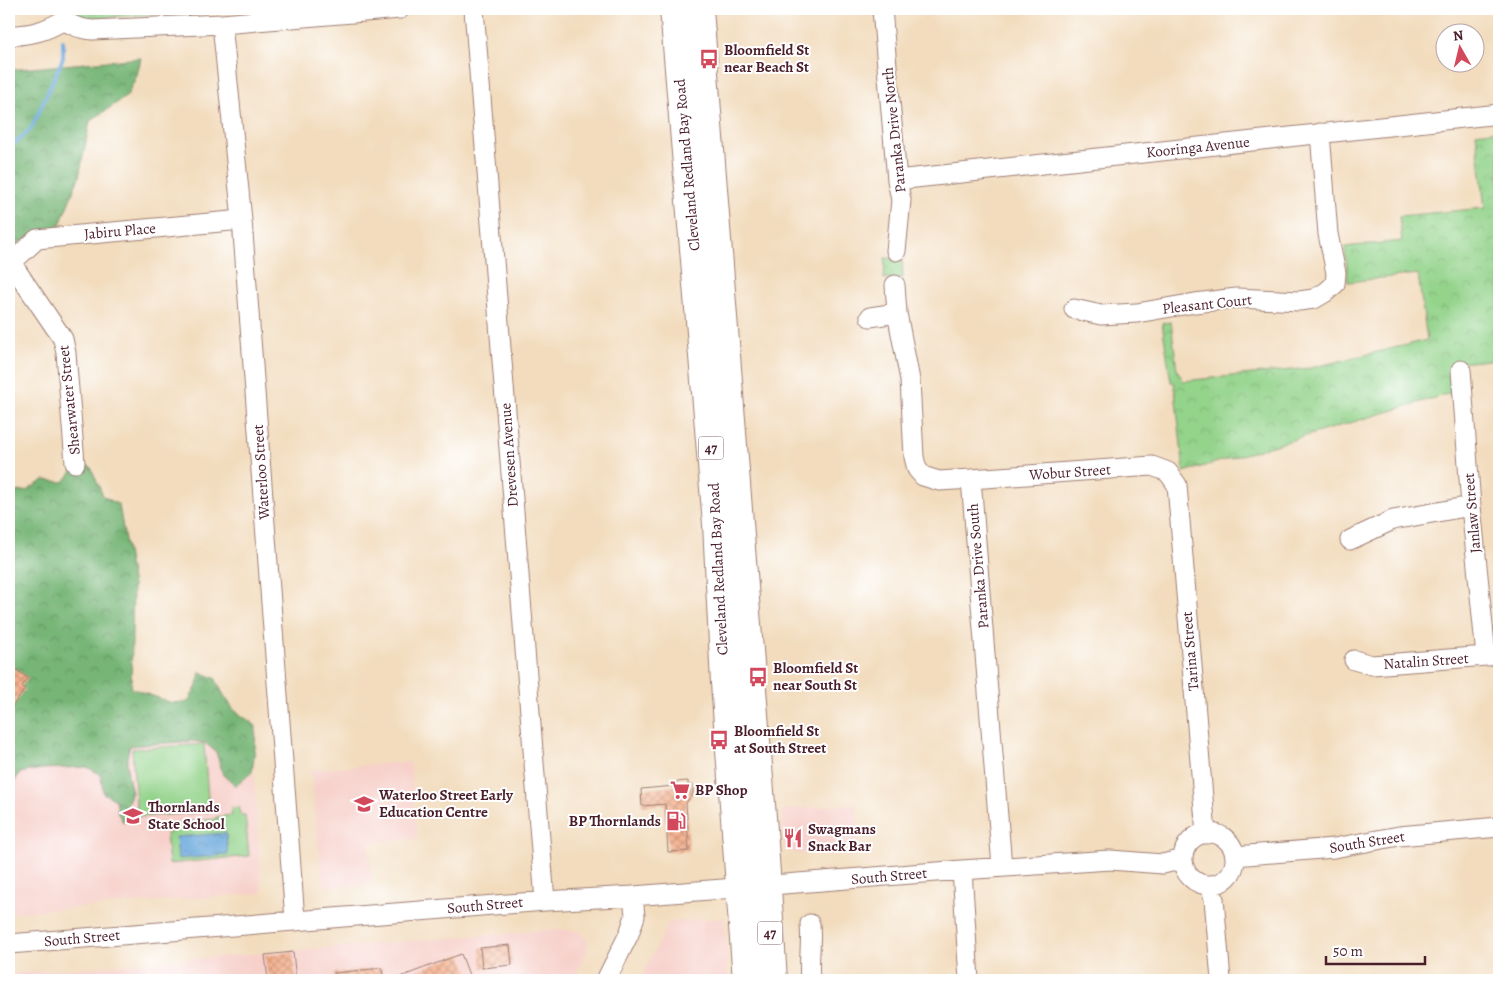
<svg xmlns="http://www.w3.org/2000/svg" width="1508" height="989" font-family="Alegreya,serif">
<defs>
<pattern id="grass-dots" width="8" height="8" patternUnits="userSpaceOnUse" patternTransform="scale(1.25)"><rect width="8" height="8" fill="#93d38a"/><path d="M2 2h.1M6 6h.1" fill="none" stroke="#80b577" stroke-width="1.8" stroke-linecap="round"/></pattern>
<pattern id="forest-crowns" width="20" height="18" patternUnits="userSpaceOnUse" patternTransform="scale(1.25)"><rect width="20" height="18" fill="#76b576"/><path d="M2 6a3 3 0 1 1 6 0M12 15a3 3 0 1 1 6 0" fill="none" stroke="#639361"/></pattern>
<pattern id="park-crowns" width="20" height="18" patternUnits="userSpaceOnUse" patternTransform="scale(1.25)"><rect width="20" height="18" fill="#93d38a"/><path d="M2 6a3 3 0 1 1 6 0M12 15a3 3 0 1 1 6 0" fill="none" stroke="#80b577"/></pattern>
<pattern id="water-ripples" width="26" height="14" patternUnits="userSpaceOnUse" patternTransform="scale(1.25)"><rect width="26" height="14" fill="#69a8dc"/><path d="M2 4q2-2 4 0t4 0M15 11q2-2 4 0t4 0" fill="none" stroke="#5888b3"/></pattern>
<pattern id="building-cross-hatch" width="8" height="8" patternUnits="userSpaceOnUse" patternTransform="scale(1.25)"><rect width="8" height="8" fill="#f5b08c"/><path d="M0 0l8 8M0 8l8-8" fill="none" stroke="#c88f73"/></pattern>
</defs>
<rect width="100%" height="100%" fill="#fff"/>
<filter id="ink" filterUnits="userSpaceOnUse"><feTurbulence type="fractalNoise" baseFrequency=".02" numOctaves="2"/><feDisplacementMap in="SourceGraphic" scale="10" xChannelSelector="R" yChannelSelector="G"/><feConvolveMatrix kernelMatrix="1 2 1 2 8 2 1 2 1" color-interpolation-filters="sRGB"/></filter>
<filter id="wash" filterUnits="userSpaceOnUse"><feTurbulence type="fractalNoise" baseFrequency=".0096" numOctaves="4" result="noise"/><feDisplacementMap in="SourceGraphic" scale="20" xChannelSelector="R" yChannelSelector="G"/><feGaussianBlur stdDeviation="1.12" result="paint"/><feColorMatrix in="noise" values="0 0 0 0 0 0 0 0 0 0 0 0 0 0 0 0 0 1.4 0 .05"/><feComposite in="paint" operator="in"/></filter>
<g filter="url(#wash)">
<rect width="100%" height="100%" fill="#f2dcbd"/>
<path fill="#f7d0ca" d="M250,719L262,893L9,913V739Z
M410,762L417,839L369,842L372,884L332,887L325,885L322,881L311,770Z
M856,804L859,848L795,854L784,847L781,810Z
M724,918L728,980H640L669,922Z
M559,929L581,932L587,940V951L572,980H9V974Z"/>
<path fill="url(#grass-dots)" stroke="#6e795a" d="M885,258L902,259L903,278L884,279Z"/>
<path fill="url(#forest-crowns)" stroke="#606a50" d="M141,58L137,75L127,96L90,121L79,177L59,227C38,231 25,238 9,251V70Z
M82,464L91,467L103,496L119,505L133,586L131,688L172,703L188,702L197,686L200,672L215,678L223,694L234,710L256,726L255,748L252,772L236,786L223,775L216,752L205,743L192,741L130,746C124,762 128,777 132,792L126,806L127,819L123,822L118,813L116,800L103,793L101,775L87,767L41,769L19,773L13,785L14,802L9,810V492L26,491L44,480L64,482L73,470Z"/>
<path fill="url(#park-crowns)" stroke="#6e795a" d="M72,9H234L82,19Z
M1499,130V359L1450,364L1451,393L1184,472L1174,382H1171L1162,323L1171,322L1177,370L1183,381L1311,368L1427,340L1418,274L1348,282L1345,247L1402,241L1399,216L1485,208L1476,133Z"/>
<path fill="#93d38a" stroke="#6e795a" d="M204,744L209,812L137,817L132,749Z
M239,807L240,815H245L249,856L169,864L166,834L170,833V824L216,819V817L232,815L231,808Z"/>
<path fill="url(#water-ripples)" stroke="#5a6484" d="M226,833L228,855L178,859L176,837Z"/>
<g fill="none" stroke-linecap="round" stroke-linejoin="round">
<path stroke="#69a8dc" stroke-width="4" d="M9,148L31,129L63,58V41"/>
</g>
<g id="blocks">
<path fill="url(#building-cross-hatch)" d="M9,664L28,678L22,686L25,689L9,711Z
M688,781V785H693V794L686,803L689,851L668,852L665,804L642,806L641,789L675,786V782Z
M510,945L512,965L482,968L480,948Z
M293,952L296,980H268L265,955Z
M461,954L471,980H395V979Z
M382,968L383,980H335L334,973Z"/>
</g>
</g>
<g filter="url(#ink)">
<use href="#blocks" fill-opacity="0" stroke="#9e7e74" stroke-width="1"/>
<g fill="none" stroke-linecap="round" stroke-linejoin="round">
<defs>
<path id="minor" d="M474,9L545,901
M882,9L897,180L901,200L896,251
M222,24L242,220L295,920
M9,36C32,34 44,32 64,20C73,27 81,29 92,30L222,24L400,9
M897,180L1499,114
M12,264L63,339L66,353L75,463
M9,265L37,239L242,220
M895,285L897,313L910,380L914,457L917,469L923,476L939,481L971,479L1002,867
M1074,309L1101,315L1137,313L1195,303L1237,298L1299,301L1314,299L1326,292L1335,284L1336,273L1328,234L1320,133
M870,317L897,313
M1461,370L1471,506L1486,656
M971,479L1152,466L1168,472L1177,485L1206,834
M1350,540L1393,520L1471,506
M1354,660L1372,665L1499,655
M1183 859a26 26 0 1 1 52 0a26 26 0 1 1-52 0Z
M1235,856L1334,848L1399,836L1499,827
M962,870L969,980
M1210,885L1214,899L1221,980
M9,944L545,901L633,896L962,870L1110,860L1163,864L1183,859
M606,980L629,934L635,916L633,896
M810,980C808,961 812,943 810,924"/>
<path id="highway" d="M674,9L717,524L725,683L747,980
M699,9L764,843L773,980"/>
</defs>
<use href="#minor" stroke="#9e7e74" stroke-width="21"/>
<use href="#highway" stroke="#9e7e74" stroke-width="30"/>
<use href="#minor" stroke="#fff" stroke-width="19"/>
<use href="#highway" stroke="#fff" stroke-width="28"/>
</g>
</g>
<defs>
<symbol id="bus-bare" viewBox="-9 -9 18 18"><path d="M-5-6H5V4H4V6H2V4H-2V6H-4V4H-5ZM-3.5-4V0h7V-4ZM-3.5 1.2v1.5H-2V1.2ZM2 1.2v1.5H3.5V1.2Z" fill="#d1495b" stroke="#fff" stroke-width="2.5" paint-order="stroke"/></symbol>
<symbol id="supermarket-bare" viewBox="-9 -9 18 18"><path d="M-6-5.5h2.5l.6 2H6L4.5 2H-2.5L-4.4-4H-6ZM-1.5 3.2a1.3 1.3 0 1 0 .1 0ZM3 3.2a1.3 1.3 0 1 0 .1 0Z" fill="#d1495b" stroke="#fff" stroke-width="2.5" paint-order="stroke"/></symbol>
<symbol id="school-bare" viewBox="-9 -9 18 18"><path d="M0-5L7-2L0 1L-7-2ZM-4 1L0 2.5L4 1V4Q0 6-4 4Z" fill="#d1495b" stroke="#fff" stroke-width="2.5" paint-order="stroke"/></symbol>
<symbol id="fuel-bare" viewBox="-9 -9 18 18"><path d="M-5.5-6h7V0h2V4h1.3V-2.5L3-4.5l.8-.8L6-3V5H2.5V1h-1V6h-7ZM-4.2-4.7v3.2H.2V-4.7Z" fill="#d1495b" stroke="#fff" stroke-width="2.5" paint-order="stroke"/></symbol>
<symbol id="restaurant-bare" viewBox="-9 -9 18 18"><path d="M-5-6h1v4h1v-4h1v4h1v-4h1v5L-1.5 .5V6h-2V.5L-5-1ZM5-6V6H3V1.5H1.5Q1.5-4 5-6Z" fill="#d1495b" stroke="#fff" stroke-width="2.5" paint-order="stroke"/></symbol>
</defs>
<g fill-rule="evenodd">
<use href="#bus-bare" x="695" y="45" width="28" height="28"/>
<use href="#bus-bare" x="744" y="663" width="28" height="28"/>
<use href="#bus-bare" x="705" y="726" width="28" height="28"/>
<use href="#supermarket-bare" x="666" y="776" width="28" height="28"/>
<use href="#school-bare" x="350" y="790" width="28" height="28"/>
<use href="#school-bare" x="119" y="802" width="28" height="28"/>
<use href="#fuel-bare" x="662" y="807" width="28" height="28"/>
<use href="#restaurant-bare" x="779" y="824" width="28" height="28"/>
</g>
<g text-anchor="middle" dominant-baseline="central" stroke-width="4" stroke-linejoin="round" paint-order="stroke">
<g fill="#fff" stroke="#80626b" stroke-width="1">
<rect x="698.5" y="436.5" width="25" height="23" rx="4"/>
<rect x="757.5" y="921.5" width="25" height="23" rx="4"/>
</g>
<g font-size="14" font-weight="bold" fill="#4a1f2b">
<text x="711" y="448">47</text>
<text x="770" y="933">47</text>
</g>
<g font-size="15" font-weight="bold" fill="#4a1f2b" stroke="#fff" text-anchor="start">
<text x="724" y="50">Bloomfield St<tspan x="724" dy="17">near Beach St</tspan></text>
<text x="773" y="668">Bloomfield St<tspan x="773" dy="17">near South St</tspan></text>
<text x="734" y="731">Bloomfield St<tspan x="734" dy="17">at South Street</tspan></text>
<text x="695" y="790">BP Shop</text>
<text x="379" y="795">Waterloo Street Early<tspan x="379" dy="17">Education Centre</tspan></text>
<text x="148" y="807">Thornlands<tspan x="148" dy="17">State School</tspan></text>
<text x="661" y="821" text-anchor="end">BP Thornlands</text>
<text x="808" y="829">Swagmans<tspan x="808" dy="17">Snack Bar</tspan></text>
</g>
<g font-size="15" fill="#4a1f2b" stroke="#fff">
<text transform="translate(894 130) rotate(-96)">Paranka Drive North</text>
<text transform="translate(1198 147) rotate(-6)">Kooringa Avenue</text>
<text transform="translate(687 165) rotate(-95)">Cleveland Redland Bay Road</text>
<text transform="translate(120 231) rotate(-5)">Jabiru Place</text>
<text transform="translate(1207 304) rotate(-6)">Pleasant Court</text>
<text transform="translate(69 400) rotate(-96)">Shearwater Street</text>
<text transform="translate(509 455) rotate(-94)">Drevesen Avenue</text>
<text transform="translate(261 472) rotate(-94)">Waterloo Street</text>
<text transform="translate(1070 472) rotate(-4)">Wobur Street</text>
<text transform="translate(1472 513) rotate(-95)">Janlaw Street</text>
<text transform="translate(978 566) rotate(-95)">Paranka Drive South</text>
<text transform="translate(718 569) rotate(-93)">Cleveland Redland Bay Road</text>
<text transform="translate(1190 651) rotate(-95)">Tarina Street</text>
<text transform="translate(1426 661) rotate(-4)">Natalin Street</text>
<text transform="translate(1367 842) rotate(-9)">South Street</text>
<text transform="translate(889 876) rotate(-5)">South Street</text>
<text transform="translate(485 905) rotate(-5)">South Street</text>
<text transform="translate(82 938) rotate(-5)">South Street</text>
</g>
</g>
<rect width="1508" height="989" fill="none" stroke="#fff" stroke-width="30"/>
<g transform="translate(1460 48) rotate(352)"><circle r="24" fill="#ffffff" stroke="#b7a5aa"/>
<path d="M0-4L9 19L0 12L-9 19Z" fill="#d1495b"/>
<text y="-8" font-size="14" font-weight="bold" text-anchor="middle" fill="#4a1f2b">N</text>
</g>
<path d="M1326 956v8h99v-8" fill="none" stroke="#4a1f2b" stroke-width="2.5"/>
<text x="1333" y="956" font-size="15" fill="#4a1f2b" stroke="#ffffff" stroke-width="4" paint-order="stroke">50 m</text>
</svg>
